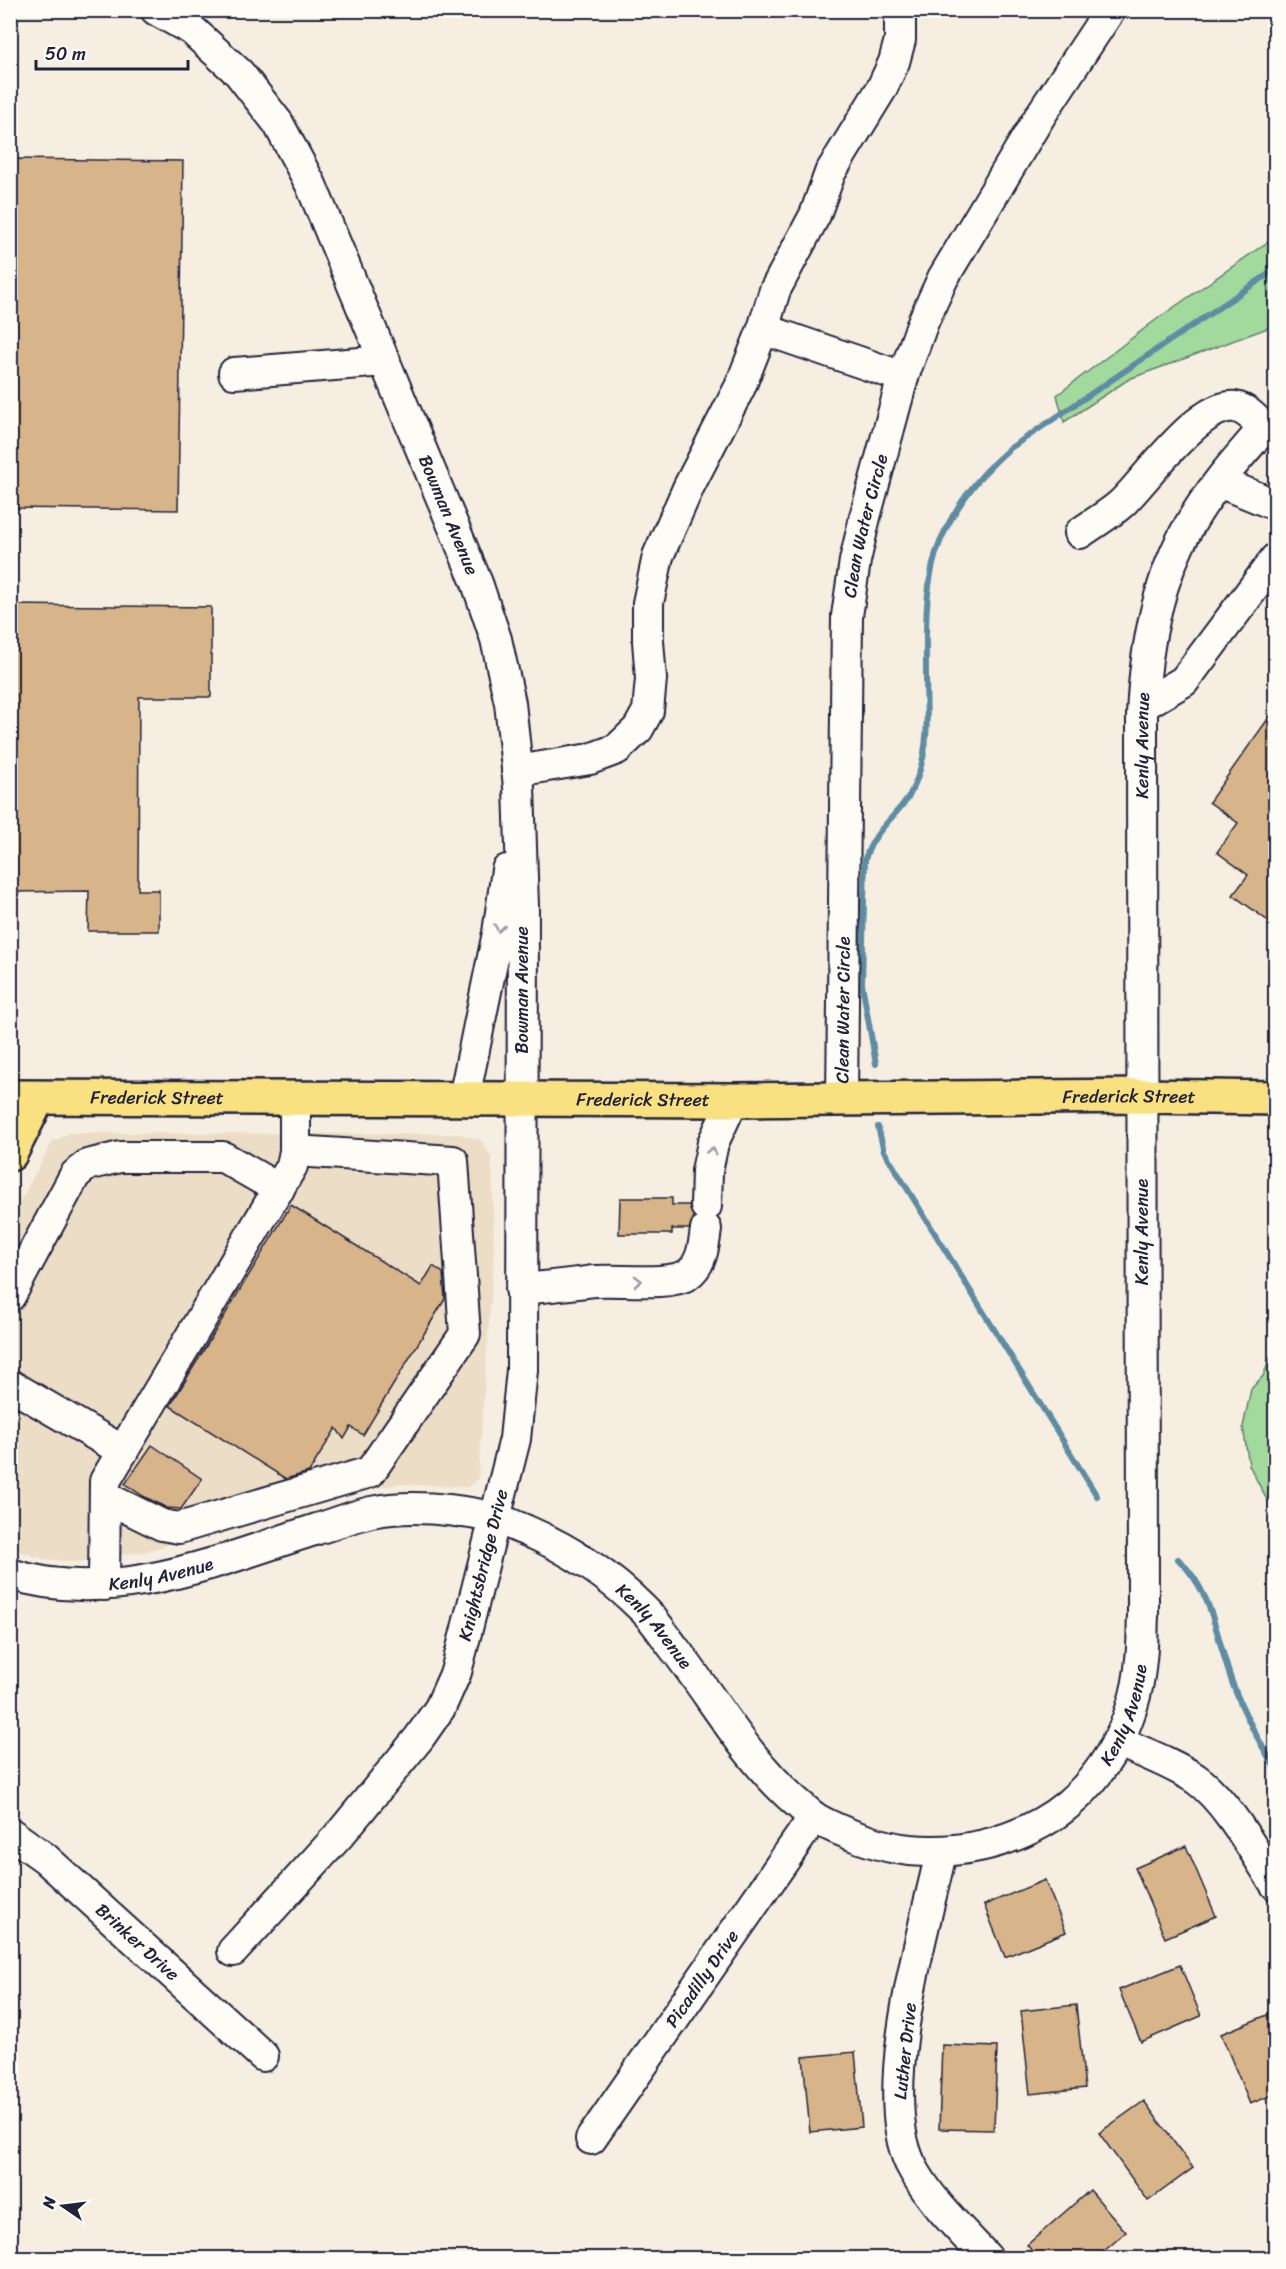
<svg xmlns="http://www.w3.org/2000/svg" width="1286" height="2269" font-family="Sriracha,sans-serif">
<rect width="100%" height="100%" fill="#f5eee1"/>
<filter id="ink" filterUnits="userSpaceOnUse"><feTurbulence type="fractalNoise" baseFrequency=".0167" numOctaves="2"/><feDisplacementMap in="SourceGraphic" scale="12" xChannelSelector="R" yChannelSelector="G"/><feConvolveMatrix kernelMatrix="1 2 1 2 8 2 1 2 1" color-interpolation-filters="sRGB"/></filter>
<g filter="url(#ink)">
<path fill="#ecddc7" d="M69,1133L459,1134L480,1140L492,1158L494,1252L478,1478L468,1487L400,1484L340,1493L147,1551L77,1562L43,1559L11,1548L10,1220L52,1142Z"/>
<path fill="#a2d99d" stroke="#627e6c" stroke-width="1.5" d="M1275,237V327L1273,326L1129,379L1064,422L1057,395L1157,319Z
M1275,1346V1511L1266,1498L1249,1465L1243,1427L1251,1389L1263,1376Z"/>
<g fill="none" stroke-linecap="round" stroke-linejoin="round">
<path stroke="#5f8ca3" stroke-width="6" d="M876,1064L862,984L865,859C875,829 893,820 909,796C916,784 920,771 923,758C929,731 926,702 926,676C926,635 924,592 936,553C949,513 978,476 1009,449L1276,269
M878,1127L884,1151L1097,1496
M1178,1559C1214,1593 1216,1638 1232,1682C1243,1713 1259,1741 1276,1770"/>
</g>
<path fill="#d7b489" stroke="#22223b" stroke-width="1.5" d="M10,159L183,161L178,510L10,508Z
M10,605L211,607V697H139L138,890H159V931H88L89,891L10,892Z
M1275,709V926L1233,895L1248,875L1217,852L1238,823L1209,802Z
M620,1198H672V1205H689L694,1217L689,1229H672V1234H619Z
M291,1205L421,1286L433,1266L443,1273L445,1299L363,1435L351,1427L344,1439L336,1428L309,1472L286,1479L170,1406Z
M152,1445L202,1479L181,1509L167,1508L143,1496L125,1484Z
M1186,1846L1216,1916L1165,1938L1135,1868Z
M1045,1880L1066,1932L1005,1957L984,1905Z
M1180,1965L1201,2016L1141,2042L1119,1990Z
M1076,2005L1085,2088L1030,2094L1021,2011Z
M1272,2013L1275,2021V2094L1250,2104L1221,2034Z
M942,2045L997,2047L994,2130L939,2129Z
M855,2052L862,2127L810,2132L803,2057Z
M1144,2101L1193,2168L1148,2201L1099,2133Z
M1090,2190L1126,2232L1095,2259H1039L1027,2245Z"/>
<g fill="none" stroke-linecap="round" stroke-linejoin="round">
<defs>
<g id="minor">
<path id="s1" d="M156,10L192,30L239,73L278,123L311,185L477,583L496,639L510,703L519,787L523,906L522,1370L515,1439L456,1672L440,1708L419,1738L341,1833L233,1951"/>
<path d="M763,329L903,377"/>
<path d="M234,373L385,361"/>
<path d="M1219,482L1276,505"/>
<path d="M1143,705L1184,681L1276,558"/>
<path d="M517,771L590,759L617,749L638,729L648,711L651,679L648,641V603L658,556L689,486L740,387L763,329L775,290L815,215L830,173L882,88L894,62L900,40V10"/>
<path d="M464,1098L498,933L507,870"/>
<path id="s2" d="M842,1098L847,616L855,561L865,517L903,377L923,322L943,278L1040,116L1110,10"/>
<path d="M706,1206L707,1171L713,1143L733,1100"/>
<path d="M521,1289C546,1287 570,1284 595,1281C619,1279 667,1286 687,1275C702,1265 704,1245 706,1229"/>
<path d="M10,1296L75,1175L87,1165L120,1157H223L279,1189"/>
<path d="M10,1385L123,1451"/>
<path d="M105,1497L162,1525L179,1528L370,1472L465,1334L453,1161L295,1151"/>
<path id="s3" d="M10,1574C113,1607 220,1560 317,1529C334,1524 353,1516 371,1512C410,1504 453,1509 492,1517C503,1520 514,1526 525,1530C569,1549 609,1575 643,1609C655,1620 664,1635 674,1648C713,1698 746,1758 794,1800C801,1806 808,1813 815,1818C842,1833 880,1847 910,1850C957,1854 999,1846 1041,1823C1099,1790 1136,1725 1141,1659C1143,1645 1142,1630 1143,1616L1142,715C1145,650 1156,583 1189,526C1209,490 1237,459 1264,428C1255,419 1247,409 1235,407C1199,403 1147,479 1122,503C1110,514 1094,523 1080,533"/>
<path d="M104,1585L105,1481L292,1166L295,1151V1097"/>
<path d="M1117,1741C1144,1753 1172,1763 1196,1779C1227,1801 1255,1853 1276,1885"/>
<path id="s4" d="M10,1833L45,1858L263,2056"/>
<path d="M941,1853C924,1930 876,2090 910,2163C928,2199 960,2229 987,2258"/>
<path id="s5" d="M591,2139L814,1817"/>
</g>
<g id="major">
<path id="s6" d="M10,1097L733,1100L1142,1096L1276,1098"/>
<path d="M10,1154L38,1098"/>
</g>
</defs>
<use href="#minor" stroke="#22223b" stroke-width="34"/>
<use href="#major" stroke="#22223b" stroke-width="38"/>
<use href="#minor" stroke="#fdfcf7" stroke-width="30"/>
<use href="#major" stroke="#f9e181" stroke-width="33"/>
</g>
<defs><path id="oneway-chevron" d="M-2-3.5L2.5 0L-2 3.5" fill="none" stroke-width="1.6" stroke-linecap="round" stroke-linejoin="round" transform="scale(1.5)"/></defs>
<g stroke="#9a9aa2">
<use href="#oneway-chevron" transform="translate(499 928) rotate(99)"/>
<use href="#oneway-chevron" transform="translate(712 1151) rotate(-75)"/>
<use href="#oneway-chevron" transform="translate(638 1281) rotate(-1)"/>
</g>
</g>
<g text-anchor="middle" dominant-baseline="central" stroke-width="4.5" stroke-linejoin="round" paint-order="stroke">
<g font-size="18" fill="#22223b" stroke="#fdfcf7">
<text stroke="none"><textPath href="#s1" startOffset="596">Bowman Avenue</textPath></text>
<text stroke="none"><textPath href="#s2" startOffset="574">Clean Water Circle</textPath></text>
<text stroke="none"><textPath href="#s3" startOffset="2294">Kenly Avenue</textPath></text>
<text transform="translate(522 990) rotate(-90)">Bowman Avenue</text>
<text stroke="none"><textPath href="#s2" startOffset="88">Clean Water Circle</textPath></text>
<text stroke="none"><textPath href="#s6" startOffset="147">Frederick Street</textPath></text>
<text stroke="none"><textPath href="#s6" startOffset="1119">Frederick Street</textPath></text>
<text stroke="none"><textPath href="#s6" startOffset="633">Frederick Street</textPath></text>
<text transform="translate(1142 1232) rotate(-90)">Kenly Avenue</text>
<text transform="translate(483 1565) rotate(-76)">Knightsbridge Drive</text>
<text stroke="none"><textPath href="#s3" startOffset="153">Kenly Avenue</textPath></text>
<text stroke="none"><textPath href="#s3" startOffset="693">Kenly Avenue</textPath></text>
<text stroke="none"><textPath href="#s3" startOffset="1322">Kenly Avenue</textPath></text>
<text stroke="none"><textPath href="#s4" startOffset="168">Brinker Drive</textPath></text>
<text stroke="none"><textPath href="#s5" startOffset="195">Picadilly Drive</textPath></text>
<text transform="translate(905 2051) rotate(-84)">Luther Drive</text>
</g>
</g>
<rect width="1286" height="2269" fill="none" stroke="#fdfcf7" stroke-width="36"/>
<rect x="18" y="18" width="1250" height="2233" fill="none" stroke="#22223b" stroke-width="2" filter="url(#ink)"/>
<g transform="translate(63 2206) rotate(284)" stroke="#fdfcf7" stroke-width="4.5" paint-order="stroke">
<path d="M0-4.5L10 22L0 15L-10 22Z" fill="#22223b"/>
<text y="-9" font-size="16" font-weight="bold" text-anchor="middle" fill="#22223b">N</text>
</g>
<path d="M36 60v9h152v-9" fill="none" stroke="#22223b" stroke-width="3"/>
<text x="45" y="60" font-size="18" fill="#22223b" stroke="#fdfcf7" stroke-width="4.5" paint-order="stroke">50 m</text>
</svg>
